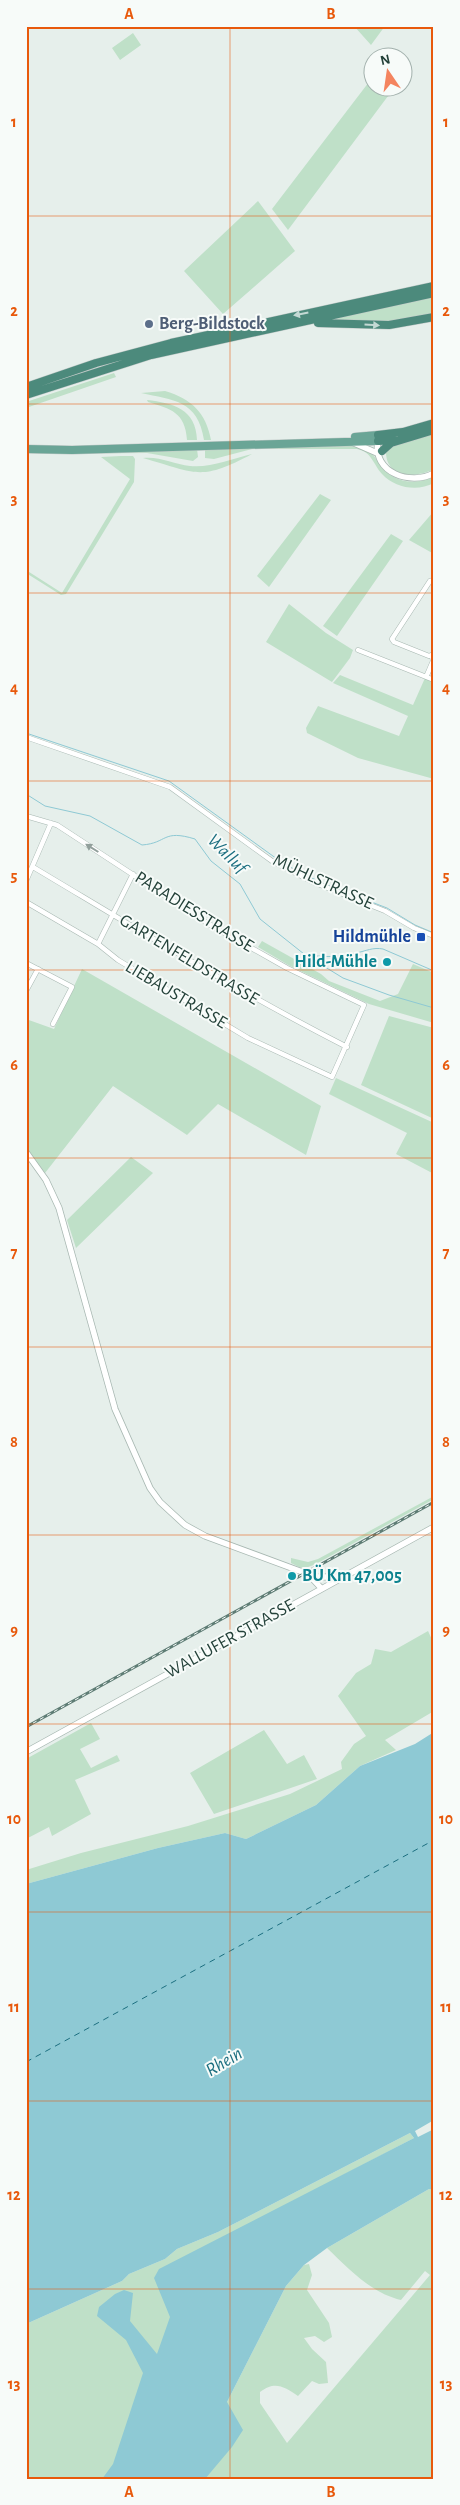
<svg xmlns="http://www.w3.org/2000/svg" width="460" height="2505" font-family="'Alegreya Sans',sans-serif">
<rect width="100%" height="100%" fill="#e6efeb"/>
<path fill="#bfe0c8" d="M354,26H385L371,45Z
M133,33L141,45L120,60L112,48Z
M372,78V88H394L288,230L272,209Z
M258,201L295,251L223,314L184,271Z
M434,296V314L405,321L367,322L329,319Z
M114,373L116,377L26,408V402Z
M165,391C192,399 206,413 211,440H204C198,400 173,400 141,393Z
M147,400C173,403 196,409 197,440H187C185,412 171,409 148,402Z
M434,434V469C417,478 387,479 386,453L391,446Z
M314,445C331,445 354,442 369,451C374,454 377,461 381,466C394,483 416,486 434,476V483C417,492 395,488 382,474C373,464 372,452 357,449H252L214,459L205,458V449Z
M197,449L198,457L193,461L147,453L26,454Z
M252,454C200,482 196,473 143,458C159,456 174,464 190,466C210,468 232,459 252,454Z
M121,456H133L135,459L134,482L66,594L61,595L26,573V570L62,593L130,479L101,457Z
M320,494L331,500L269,587L257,576Z
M434,511V554L409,540Z
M391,534L403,541L337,636L323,626Z
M289,604L326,633L353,650L350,658L332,682L266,642Z
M340,675L413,705L425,678L434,681V779L358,758L307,733L306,728L318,706L399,736L408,716L333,683Z
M262,941L321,974L329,981L380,1001L398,994L413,964L434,973V1023L369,1004L290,966L258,947Z
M82,969L321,1106L306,1155L218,1104L187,1135L113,1086L45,1173L26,1148V1019L54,1029Z
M389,1016L434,1028V1119L361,1085Z
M336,1078L434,1123V1174L396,1154L407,1133L329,1094Z
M131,1157L153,1173L76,1248L67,1220Z
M434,1496V1499L316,1564L303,1569L291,1563V1558L308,1562L318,1559Z
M428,1631L434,1644V1711L385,1740L396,1750L360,1766L316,1805L246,1839L225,1833L158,1848L26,1884V1870L81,1853L188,1826L290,1794L342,1769L341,1762L354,1744L366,1736L338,1696L356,1673L371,1664L375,1649L391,1652Z
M91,1723L100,1739L80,1749L91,1768L117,1755L120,1761L75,1780L91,1814L52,1836L49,1827L26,1839V1759Z
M264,1730L287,1764L304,1755L317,1779L214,1814L190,1773Z
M410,2133L414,2138L217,2241L227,2402L286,2286L304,2265L309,2264L312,2275L307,2290L329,2323L332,2337L324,2342L315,2336L304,2338L312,2349L326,2362L328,2383L319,2384L312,2381L298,2396C283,2386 275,2381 260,2392V2403L287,2443L430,2275L425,2271L401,2300C371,2293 349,2269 327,2248L429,2189L434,2190V2262L432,2264L434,2266V2479H26V2324L122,2281L129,2274L165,2259L177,2249L218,2232Z"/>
<path fill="#8ec9d4" d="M434,1732V2120L415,2131L418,2137L434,2129V2190L429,2189L327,2248L304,2265L286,2286L227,2402L243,2430L232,2447L205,2479H102L113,2464L143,2373L126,2340L97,2316L99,2307L115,2294L124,2290L133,2293L130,2321L157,2354L170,2317L154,2278L159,2269L414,2138L410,2133L218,2232L177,2249L165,2259L129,2274L122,2281L26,2324V1884L158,1848L225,1833L246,1839L316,1805L360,1766L415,1744Z"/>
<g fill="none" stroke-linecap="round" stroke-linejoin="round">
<path stroke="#8ec9d4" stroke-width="1" d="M26,733L169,781L284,864L322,883L387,908L415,925L434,933
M26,794L45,806L90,816L142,845C168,843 162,829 195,839L211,861L240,884L260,919L304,954L343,978L389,995L434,1008
M305,954C323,958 338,957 356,953C366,951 373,947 383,949L434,971"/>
<path stroke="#1c6f80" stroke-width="1" stroke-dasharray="6 5" stroke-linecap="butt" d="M26,2062L434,1840"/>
<defs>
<path id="minor" d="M434,580L430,581L392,639L394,642L429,656L434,654
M358,650L434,680
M427,675L433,661L432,656
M26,737L170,787L272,861L313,882L385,911L414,928L434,936
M26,816L57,825L207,923L287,968L364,1005L332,1077L248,1038L118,960L98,944L26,902
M33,867C137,929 239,992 347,1047
M26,881L51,823
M98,944L133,874
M26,963L72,987L53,1024
M26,991L38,969"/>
<path id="tertiary" d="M378,441C372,473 411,486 434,473
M354,443L377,453
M26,1152L46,1180L59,1208L115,1409L150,1488L160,1502L185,1525L205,1536L316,1577H341
M309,1575L321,1588
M26,1752L434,1527"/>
<path id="primary" d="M355,437L378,435
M26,449L72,450L378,441V435"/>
<path id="trunk" d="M318,323L389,325L434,317
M26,387L96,363L171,343L434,286
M26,395L151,355L434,293
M378,435L403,432L434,423
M378,441L394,440
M382,451L391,443L434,430"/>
</defs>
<use href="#minor" stroke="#a8b8b2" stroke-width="5.5"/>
<use href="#tertiary" stroke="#a8b8b2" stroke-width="7"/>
<use href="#primary" stroke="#c2cac8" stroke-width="9"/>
<use href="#trunk" stroke="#c2cac8" stroke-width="9"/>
<use href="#minor" stroke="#fff" stroke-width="4.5"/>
<use href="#tertiary" stroke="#fff" stroke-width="5.5"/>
<use href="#primary" stroke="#6aa596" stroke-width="8"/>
<use href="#trunk" stroke="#4c8a7c" stroke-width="8"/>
<defs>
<path id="rail" d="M26,1727L434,1502"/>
</defs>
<use href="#rail" stroke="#5f7d75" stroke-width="3"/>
<use href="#rail" stroke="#f7fbf9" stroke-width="1" stroke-dasharray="4" stroke-linecap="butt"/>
</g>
<defs><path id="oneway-solid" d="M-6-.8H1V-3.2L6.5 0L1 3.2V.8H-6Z" transform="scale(1.25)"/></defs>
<g fill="#c4d9d4">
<use href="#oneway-solid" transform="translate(301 314) rotate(169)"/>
<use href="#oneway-solid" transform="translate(372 325) rotate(4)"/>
</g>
<use fill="#92a09c" href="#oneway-solid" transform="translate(92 848) rotate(-148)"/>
<path fill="none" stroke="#e8590c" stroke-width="1" stroke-opacity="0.55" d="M230,26V2479M26,216H434M26,404H434M26,593H434M26,781H434M26,970H434M26,1158H434M26,1347H434M26,1535H434M26,1724H434M26,1912H434M26,2101H434M26,2289H434"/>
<circle fill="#5c6f8a" stroke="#f7fbf9" stroke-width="2" cx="149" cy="324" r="5"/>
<rect fill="#1a4fb4" stroke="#f7fbf9" stroke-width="2" x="416" y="932" width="10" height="10" rx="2.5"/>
<g fill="#0f9aa8" stroke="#f7fbf9" stroke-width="2">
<circle cx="387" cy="962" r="5"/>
<circle cx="292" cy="1576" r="5"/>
</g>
<g text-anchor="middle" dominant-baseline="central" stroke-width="4" stroke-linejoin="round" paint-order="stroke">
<g font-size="18" font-weight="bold" fill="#4e5e75" stroke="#f7fbf9" text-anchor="start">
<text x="159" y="324">Berg-Bildstock</text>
</g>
<g font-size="18" fill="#24423a" stroke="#f7fbf9">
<text transform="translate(323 882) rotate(25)">MÜHLSTRASSE</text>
<text transform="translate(194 912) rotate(32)">PARADIESSTRASSE</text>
<text transform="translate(189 960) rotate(31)">GARTENFELDSTRASSE</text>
<text transform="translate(176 995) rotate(31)">LIEBAUSTRASSE</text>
<text transform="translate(230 1639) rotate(-29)">WALLUFER STRASSE</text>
</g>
<g font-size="18" font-weight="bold" fill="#164399" stroke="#f7fbf9" text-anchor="end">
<text x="411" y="937">Hildmühle</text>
</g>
<g font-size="18" font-weight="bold" fill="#0d838f" stroke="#f7fbf9" text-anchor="end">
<text x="377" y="962">Hild-Mühle</text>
<text x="302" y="1576" text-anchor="start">BÜ Km 47,005</text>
</g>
<g font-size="19" font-style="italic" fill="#1c6f80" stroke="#f7fbf9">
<text transform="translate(227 854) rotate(45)">Walluf</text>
<text transform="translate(224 2062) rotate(-31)">Rhein</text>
</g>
</g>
<rect width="460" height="2505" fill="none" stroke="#f7fbf9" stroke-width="55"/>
<g transform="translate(388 72) rotate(347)"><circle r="24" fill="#f7fbf9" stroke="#a3b1ad"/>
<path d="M0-4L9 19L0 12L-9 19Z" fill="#f4845f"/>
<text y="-8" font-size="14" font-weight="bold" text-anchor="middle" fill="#24423a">N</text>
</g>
<rect x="28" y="28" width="404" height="2450" fill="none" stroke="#e8590c" stroke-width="2"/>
<g font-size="16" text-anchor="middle" font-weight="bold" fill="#e8590c">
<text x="129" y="19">A</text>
<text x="331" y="19">B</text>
<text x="14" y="127">1</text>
<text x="446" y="127">1</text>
<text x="14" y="316">2</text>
<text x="446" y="316">2</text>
<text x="14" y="504">3</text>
<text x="446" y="504">3</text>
<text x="14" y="693">4</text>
<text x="446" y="693">4</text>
<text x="14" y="881">5</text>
<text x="446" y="881">5</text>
<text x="14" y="1070">6</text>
<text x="446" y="1070">6</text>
<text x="14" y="1258">7</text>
<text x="446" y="1258">7</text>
<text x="14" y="1447">8</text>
<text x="446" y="1447">8</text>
<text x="14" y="1635">9</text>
<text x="446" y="1635">9</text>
<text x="14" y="1824">10</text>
<text x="446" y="1824">10</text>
<text x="14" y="2012">11</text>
<text x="446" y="2012">11</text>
<text x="14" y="2200">12</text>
<text x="446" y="2200">12</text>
<text x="14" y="2389">13</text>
<text x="446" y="2389">13</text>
<text x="129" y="2497">A</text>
<text x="331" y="2497">B</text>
</g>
</svg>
